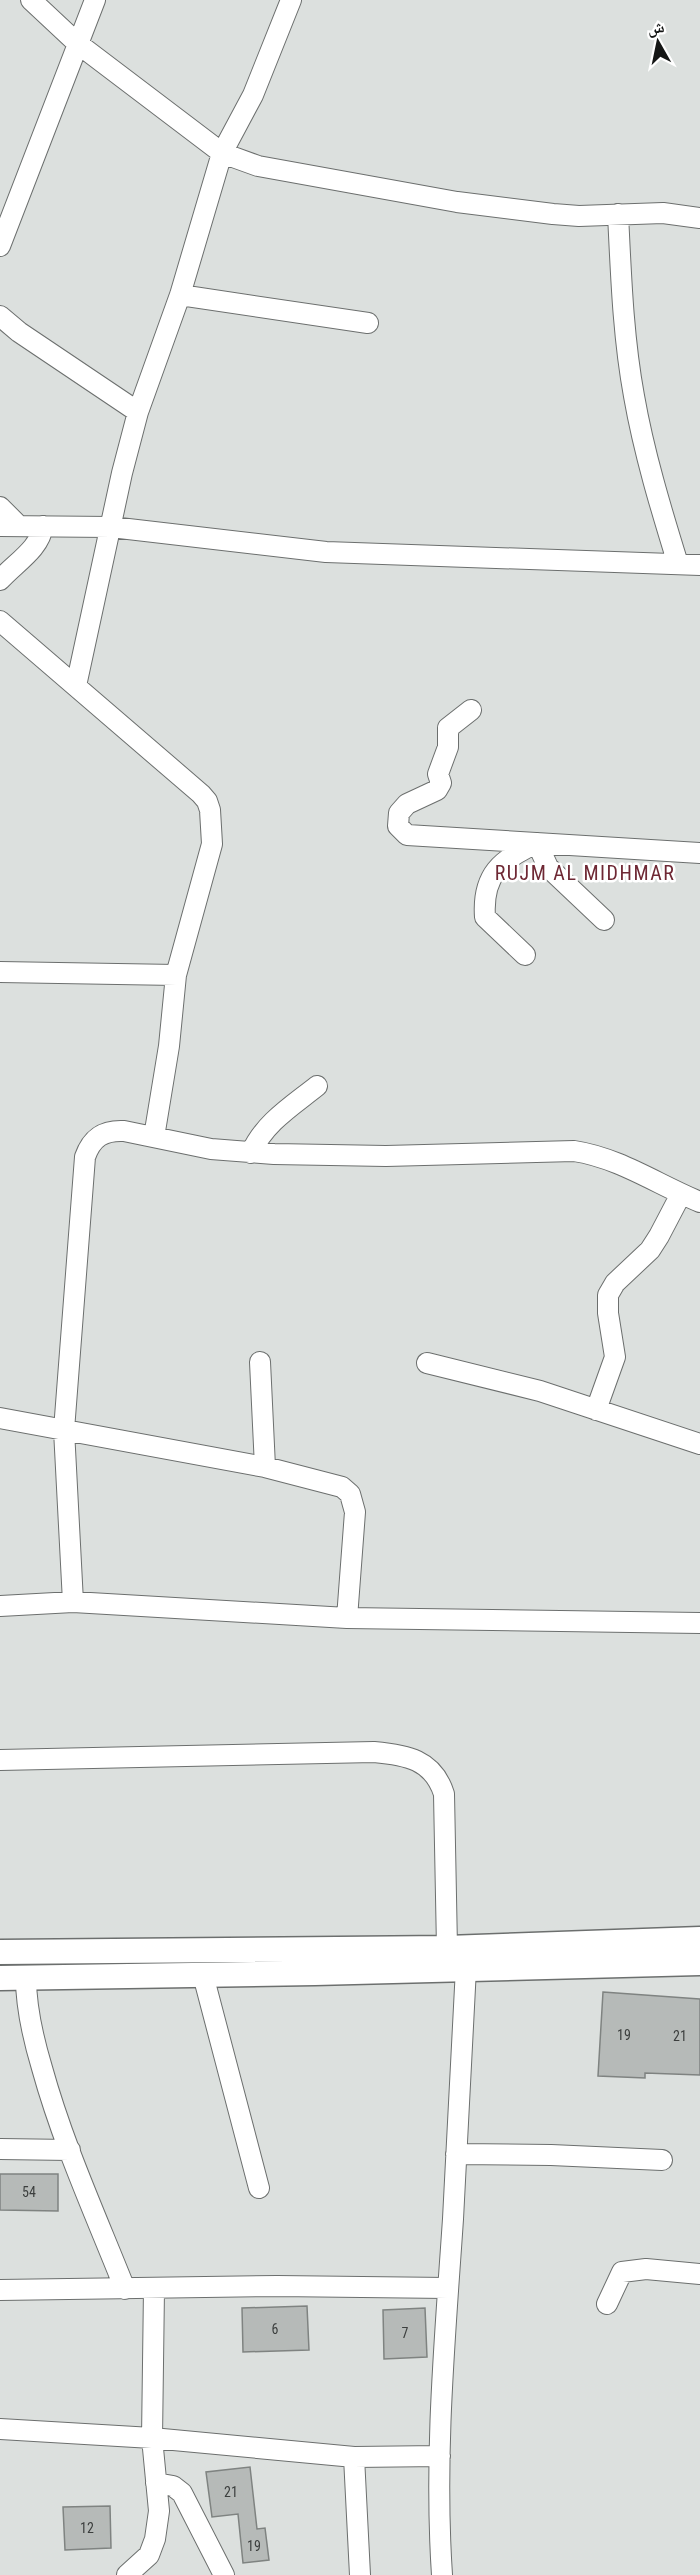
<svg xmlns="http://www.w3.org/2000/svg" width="700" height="2575" font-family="'Roboto Condensed','Noto Naskh Arabic',sans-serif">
<rect width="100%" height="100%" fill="#dce0de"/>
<path fill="#b6bab8" stroke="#7f8381" stroke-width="1.5" d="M603,1992L700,1999V2075L645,2073V2078L598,2076Z
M0,2174H58V2211L0,2210Z
M307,2306L309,2350L243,2352L242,2308Z
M425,2308L427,2357L384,2359L383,2310Z
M250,2467L257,2529L265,2528L269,2560L243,2563L238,2514L212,2517L206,2472Z
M110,2506L111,2548L65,2550L63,2507Z"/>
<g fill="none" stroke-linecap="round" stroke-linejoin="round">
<defs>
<path id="minor" d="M31,0L77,43L222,153L258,166L457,202L553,214L579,216L663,213L700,218
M618,214C621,275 623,336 634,396C644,453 661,509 678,564
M0,246L95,0
M180,295L368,323
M0,316L19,332L138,412
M0,507L19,526
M0,526L111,527L326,552L700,565
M0,580C15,563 40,549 43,526
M0,621L201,794L207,801L210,810L212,844L176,975L169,1046L154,1137
M76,686L122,473L138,412L180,295L222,153L253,95L291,0
M471,710L448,728V747L438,774L441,783L437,790L407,804L399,813L398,826L407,835L700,853
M525,955L485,917C482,875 501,859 537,843L548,867L604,920
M0,972L176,975
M251,1153C264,1123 292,1106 317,1086
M260,1362L265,1467
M427,1363L540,1391L700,1444
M596,1410L615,1357L608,1313V1295L615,1283L650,1250L659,1236L681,1194
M0,1418L265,1467L342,1487L350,1494L355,1512L347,1618
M73,1602L64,1430L85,1157C92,1137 104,1130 124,1131L211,1149L274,1154L386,1156L574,1151C620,1158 658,1185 700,1202
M0,1606L73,1602L347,1618L700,1623
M0,1760L374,1752C406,1755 433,1759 444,1794L447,1948
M203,1975L259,2188
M26,1978C26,2009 33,2038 42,2068C63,2144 96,2216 125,2289
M0,2149L70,2150
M456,2154L551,2155L662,2160
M0,2290L277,2286L447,2288
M607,2304L622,2272L646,2269L700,2274
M0,2429L152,2438L354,2457L440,2456
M354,2457L360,2575
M156,2483L173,2486L182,2493L224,2575
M127,2575L149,2555L155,2539L159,2511L152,2438L154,2289
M442,2575C434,2456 445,2338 453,2219C458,2136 461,2052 466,1968"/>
<path id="tertiary" d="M0,1952L447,1948L700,1939
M0,1978L315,1973L700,1963"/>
</defs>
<use href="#minor" stroke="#6c6f6e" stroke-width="22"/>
<use href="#tertiary" stroke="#6c6f6e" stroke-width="27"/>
<use href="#minor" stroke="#fff" stroke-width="20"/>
<use href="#tertiary" stroke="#fff" stroke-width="24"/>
</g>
<g text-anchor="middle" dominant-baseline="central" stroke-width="5" stroke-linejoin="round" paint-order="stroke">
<g font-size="14" fill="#3c3f3e">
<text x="624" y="2035">19</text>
<text x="680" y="2036">21</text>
<text x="29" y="2192">54</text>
<text x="275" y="2329">6</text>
<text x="405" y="2333">7</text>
<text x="231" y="2492">21</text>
<text x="87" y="2528">12</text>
<text x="254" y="2546">19</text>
</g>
<g font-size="20" letter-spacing="1.5" fill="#6e2834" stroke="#fff">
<text x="585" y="873">RUJM AL MIDHMAR</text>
</g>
</g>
<g transform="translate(658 42) rotate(351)" stroke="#ffffff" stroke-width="4.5" paint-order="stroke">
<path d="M0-4.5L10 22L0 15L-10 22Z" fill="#141615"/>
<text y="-9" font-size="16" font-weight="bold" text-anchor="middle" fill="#141615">ش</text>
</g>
</svg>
